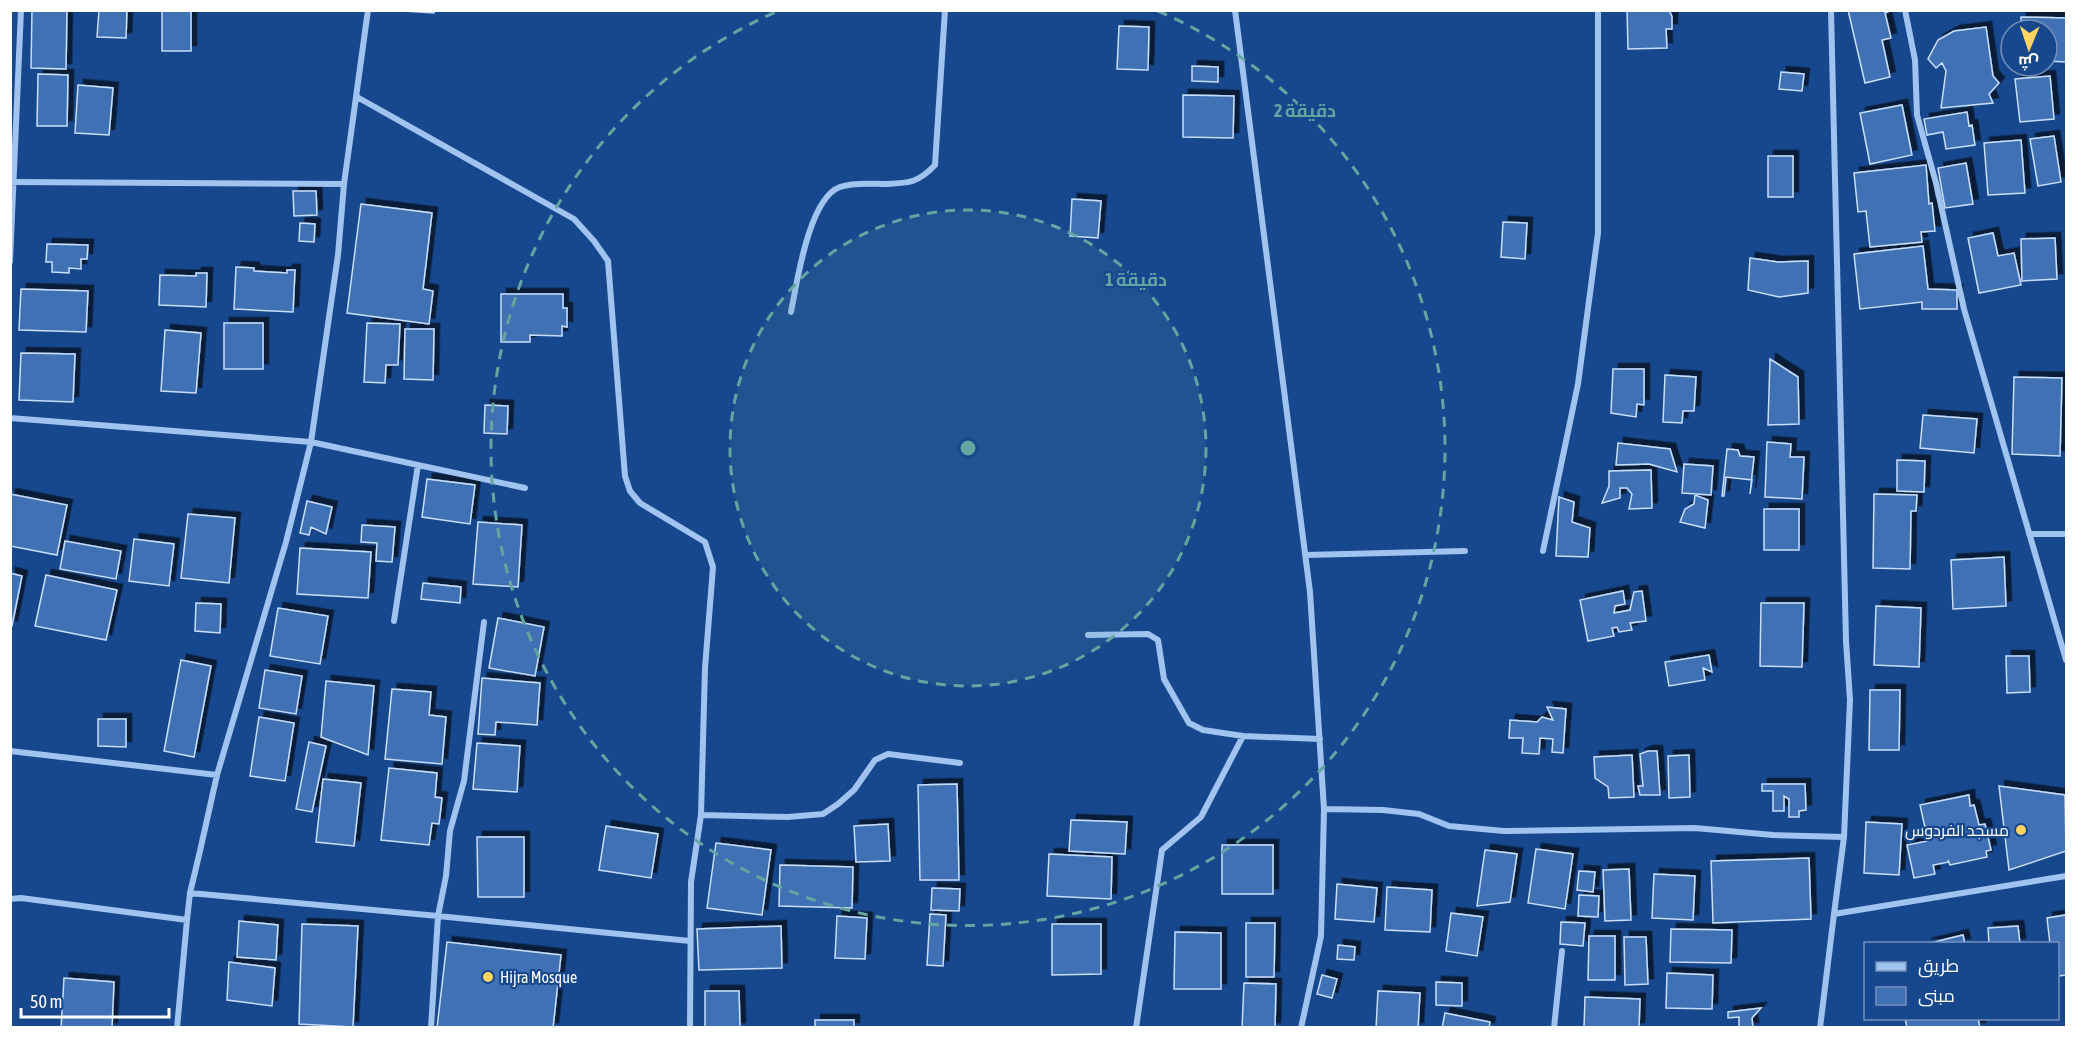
<svg xmlns="http://www.w3.org/2000/svg" width="2077" height="1038" font-family="'Asap Condensed',Cairo,sans-serif">
<defs>
<filter id="shadow"><feDropShadow dx="5.5" dy="-5.5" stdDeviation="0" flood-color="#0009"/></filter>
</defs>
<rect width="100%" height="100%" fill="#17488d"/>
<path fill="#3f71b5" stroke="#c8defb" stroke-width="1.5" filter="url(#shadow)" d="M32,10H67L66,69L31,68Z
M99,10H127L126,38L97,37Z
M162,10H191V51H162Z
M388,10H434V13Z
M1627,10H1669L1672,17V29H1666L1667,48L1628,49Z
M1848,10H1892L1885,13L1891,38L1882,40L1890,77L1865,83Z
M2021,17L2066,18V62L2047,61V30H2021Z
M1119,26L1149,27L1148,70L1117,69Z
M1986,27L1993,76L1999,83L1989,94L1993,103L1941,108L1946,71L1942,63L1936,68L1928,59L1938,40L1954,31Z
M1192,66L1218,67V82L1192,81Z
M1781,72L1804,74L1802,91L1779,89Z
M38,74L68,75L67,126H37Z
M2050,76L2054,119L2020,122L2015,79Z
M78,85L113,88L109,135L75,133Z
M1183,95L1234,96L1233,138L1183,137Z
M1902,105L1912,155L1870,164L1860,113Z
M1967,112L1969,126L1972,125L1975,145L1946,149L1943,132L1927,135L1924,119Z
M2054,136L2061,182L2038,186L2030,139Z
M2021,140L2025,193L1988,195L1984,143Z
M1768,156H1793V197H1768Z
M1966,163L1973,204L1945,208L1938,168Z
M1926,165L1929,204L1932,203L1935,231L1921,232L1922,242L1870,247L1866,211L1858,212L1854,173Z
M293,191H316L317,215L294,216Z
M1072,199L1101,201L1098,238L1070,236Z
M361,204L432,213L423,289L433,291L429,324L347,313Z
M1503,222L1527,223L1525,259L1501,257Z
M300,223L315,224L314,242L299,241Z
M1993,233L1998,256L2014,253L2021,285L1979,293L1968,238Z
M2055,238L2057,279L2022,281L2021,239Z
M47,244L88,245L87,259H81V269L69,268V273L52,272V262H46Z
M1923,246L1928,289L1957,290V309H1922V302L1860,309L1854,254Z
M1750,258L1778,262L1808,261V293L1779,297L1748,290Z
M236,267L254,268V271L287,273V270H295L293,312L234,309Z
M196,273H207L206,307L159,305L160,275L196,276Z
M21,289L88,291L86,332L19,330Z
M501,294H563V308H567V327L562,326V336L530,335V342H501Z
M224,323H263V369H224Z
M367,323L400,324L398,365H386L385,383L364,382Z
M405,329H434L433,380L404,379Z
M165,330L201,333L196,393L161,391Z
M21,353L75,354L73,402L19,400Z
M1770,359L1798,377L1799,424L1768,425Z
M1613,369H1644V405L1637,404L1636,417L1611,413Z
M1665,375L1696,377L1694,411H1683L1682,423L1663,422Z
M2014,377L2062,378L2060,456L2012,454Z
M485,405L508,406L507,434L484,433Z
M1923,415L1977,419L1974,453L1920,448Z
M1767,442L1791,444L1790,457H1804L1802,499L1765,497Z
M1618,443L1670,449L1677,472L1649,464L1616,465Z
M1727,449L1738,450L1740,456L1754,457L1750,494L1752,480L1726,477L1724,496H1722Z
M1897,460L1925,461L1924,492L1897,491Z
M1684,464L1713,466L1711,495L1682,493Z
M1651,470L1652,508L1629,509L1632,494L1627,488H1620V498L1602,503L1609,486V471Z
M427,479L475,485L470,524L422,517Z
M10,494L67,505L57,555L10,546Z
M1874,494L1917,495L1916,511H1911L1910,569L1873,568Z
M1695,495L1708,500L1705,528L1680,522L1685,509L1694,504Z
M1559,497L1574,502L1572,522L1590,528L1588,557L1556,556Z
M307,501L332,507L326,534L311,527L309,535L300,533Z
M1764,509H1799V550H1764Z
M188,514L235,518L229,583L181,578Z
M478,522L522,525L518,587L473,584Z
M362,525L395,527L392,562L376,561L377,543L361,542Z
M134,539L174,544L169,586L129,581Z
M65,541L121,551L116,579L60,569Z
M300,548L371,552L368,598L297,594Z
M2004,557L2006,606L1953,609L1951,560Z
M10,573L22,576L12,626H10Z
M46,575L117,590L106,640L35,626Z
M423,583L461,587L460,603L421,599Z
M1623,591L1625,604L1615,606L1614,613L1630,610L1634,592L1642,591L1646,621L1630,623L1632,630L1619,632L1617,627L1612,628L1614,636L1588,641L1580,600Z
M196,603L221,604L220,633L195,631Z
M1761,603H1804L1802,667L1760,666Z
M1876,606L1921,608L1919,667L1874,665Z
M278,608L328,616L320,664L270,656Z
M498,618L544,627L535,676L489,668Z
M1709,655L1712,672L1703,668L1705,680L1669,686L1665,662Z
M2006,656H2029L2030,692L2007,693Z
M181,660L211,666L194,757L164,751Z
M265,670L302,676L296,714L259,708Z
M482,678L540,683L537,725L496,722L495,735L478,734Z
M326,681L374,686L368,755L321,737Z
M392,689L431,692L429,715L446,717L442,764L385,759Z
M1870,690H1900L1899,750H1869Z
M1547,707L1566,709L1563,753L1552,752L1553,739L1540,738L1539,754L1522,753L1523,738H1509L1510,720L1537,722L1542,717L1553,720Z
M259,717L294,723L285,781L250,776Z
M98,719H126V747L98,746Z
M309,742L326,746L312,812L296,809Z
M477,743L520,746L517,792L473,789Z
M1648,751H1657L1660,795H1640L1638,786H1643L1640,754Z
M1632,755L1634,797L1609,798L1608,787L1595,778L1594,757Z
M1689,755L1690,797L1669,798L1668,756Z
M389,768L437,773L435,797L442,798L439,824L432,823L429,845L381,840Z
M323,779L361,783L354,846L316,842Z
M957,784L959,880H920L918,785Z
M1762,784H1805L1806,810L1799,811V817H1789V799L1784,796V811H1773V791H1762Z
M1999,786L2065,795L2066,851L2009,870Z
M1969,795L1970,806L1974,805L1979,825L1985,824L1991,850L1986,851L1987,857L1950,865L1948,860L1949,862L1933,865L1935,874L1914,878L1907,845L1928,841L1920,805Z
M1071,820L1127,822L1125,854L1069,851Z
M1866,822L1902,824L1899,875L1864,873Z
M888,824L890,861L856,862L854,826Z
M606,826L658,834L651,878L599,870Z
M477,837H524V897H478Z
M716,843L771,850L762,915L707,908Z
M1222,845H1273V894H1222Z
M1536,849L1573,854L1565,909L1528,903Z
M1485,850L1517,854L1510,902L1477,906Z
M1049,854L1112,857L1111,899L1047,896Z
M1809,858L1811,919L1713,923L1711,861Z
M780,865L853,867L852,908L779,906Z
M1629,869L1631,920L1605,921L1603,870Z
M1579,871L1595,872L1593,892L1577,890Z
M1654,874L1695,876L1693,920L1652,918Z
M1337,884L1377,888L1374,922L1335,919Z
M1387,887L1432,890L1430,932L1385,930Z
M932,888L960,889L959,911L931,910Z
M1579,895L1599,896L1598,917L1578,916Z
M1451,913L1483,917L1477,956L1446,951Z
M930,914L946,915L943,966L927,965Z
M2066,915V975L2058,976V944H2050L2047,918Z
M837,916L867,918L865,959L835,958Z
M239,921L278,925L276,960L237,957Z
M1561,922L1585,923L1583,946L1560,944Z
M1246,923H1275L1274,977H1246Z
M302,924L358,926L353,1027L299,1024Z
M1052,924H1101V974L1052,975Z
M781,926L782,968L699,970L697,929Z
M2018,926L2020,944H1989L1988,928Z
M1671,929L1732,930L1731,963L1670,962Z
M1175,932L1221,933V989H1174Z
M1963,935L1965,944H1926Z
M1589,936H1615V980H1588Z
M1624,937H1646L1648,984L1625,985Z
M447,942L561,955L553,1028H437Z
M1338,945L1355,947L1354,960L1337,959Z
M229,962L275,968L272,1006L227,1000Z
M1667,973L1713,975L1712,1009L1666,1008Z
M1322,975L1337,979L1332,998L1317,994Z
M64,978L114,982L112,1028H61Z
M1436,982L1462,983V1006L1436,1005Z
M1244,983L1276,984L1275,1028H1242Z
M705,991H739L740,1028H705Z
M1378,991L1420,993L1418,1028H1376Z
M1585,997L1640,999L1639,1028H1584Z
M1761,1008L1752,1018L1753,1028H1739V1017L1728,1018V1012Z
M1445,1013L1490,1022L1489,1028H1442Z
M1905,1018H1978L1980,1028H1907Z
M815,1020H854V1028H815Z"/>
<g fill="none" stroke-linecap="round" stroke-linejoin="round">
<path stroke="#a1c3ef" stroke-width="6" d="M1235,10L1310,592L1324,809L1321,936L1301,1028
M1831,10L1846,641L1850,700L1844,837L1834,914
M1905,10L1915,60L1917,115L1936,183L1964,309L2066,660
M357,97L574,219L594,241L608,261L625,476L630,491L640,503L705,542L713,567L705,668L701,815L691,882L690,1028
M10,182L344,184
M10,261L21,10
M791,312C797,282 809,198 840,187C854,182 872,184 886,184C909,183 918,183 935,165L945,10
M10,418L311,442L525,488
M2029,534H2066
M1543,551L1578,384L1598,233V10
M1306,555L1465,551
M394,621L418,465
M484,622L464,781L450,831L446,876L438,916L690,941
M1088,635L1148,634L1158,640L1164,679L1189,723L1203,730L1243,736L1320,739
M10,751L217,775
M1324,809L1383,810L1419,814L1449,826L1504,831L1695,828L1773,835L1844,837
M701,815L788,817L823,814L838,804L854,790L875,760L888,754L960,763
M190,893L438,916L431,1028
M10,899L21,898L187,920
M177,1028L187,920L190,893L200,851L217,775L286,542L311,442L338,255L344,184L368,10
M1136,1028L1162,850L1201,817L1243,736
M1554,1028L1562,951
M1820,1028L1834,914L2066,876"/>
</g>
<circle cx="968" cy="448" r="238" fill="#63a6a1" fill-opacity=".12"/>
<g fill="none" stroke="#63a6a1" stroke-width="3" stroke-dasharray="10 8">
<circle cx="968" cy="448" r="238"/>
<path d="M1158 11A477 477 0 1 1 778 11"/>
</g>
<g fill="#ffd45f" stroke="#17488d" stroke-width="2">
<circle cx="2021" cy="830" r="6"/>
<circle cx="488" cy="977" r="6"/>
</g>
<g text-anchor="middle" dominant-baseline="central" stroke-width="4.5" stroke-linejoin="round" paint-order="stroke">
<g font-size="16" fill="#fff" stroke="#17488d" text-anchor="end">
<text x="2009" y="830">مسجد الفردوس</text>
<text x="500" y="977" text-anchor="start">Hijra Mosque</text>
</g>
</g>
<circle cx="968" cy="448" r="9" fill="#63a6a1" stroke="#17488d" stroke-width="3"/>
<g font-size="18" text-anchor="middle" font-weight="bold" fill="#63a6a1" stroke="#17488d" stroke-width="4.5" stroke-linejoin="round" paint-order="stroke">
<text x="1305" y="117">2 دقيقة</text>
<text x="1136" y="286">1 دقيقة</text>
</g>
<rect width="2077" height="1038" fill="none" stroke="#ffffff" stroke-width="24"/>
<rect x="1864" y="942" width="195" height="78" fill="#17488d" stroke="#7491bb" stroke-width="1.5"/>
<rect x="1876" y="962" width="30" height="9" fill="#a1c3ef" stroke="#7491bb" stroke-width="1.5"/>
<text x="1918" y="972" font-size="18" fill="#ffffff">طريق</text>
<rect x="1876" y="987" width="30" height="18" fill="#3f71b5" stroke="#7491bb" stroke-width="1.5"/>
<text x="1918" y="1002" font-size="18" fill="#ffffff">مبنى</text>
<g transform="translate(2029 48) rotate(182)"><circle r="28" fill="#17488d" stroke="#7491bb" stroke-width="1.5"/>
<path d="M0-4.5L10 22L0 15L-10 22Z" fill="#ffd45f"/>
<text y="-9" font-size="16" font-weight="bold" text-anchor="middle" fill="#ffffff">ش</text>
</g>
<path d="M21 1008v9h148v-9" fill="none" stroke="#ffffff" stroke-width="3"/>
<text x="30" y="1008" font-size="18" fill="#ffffff" stroke="#17488d" stroke-width="4.5" paint-order="stroke">50 m</text>
</svg>
